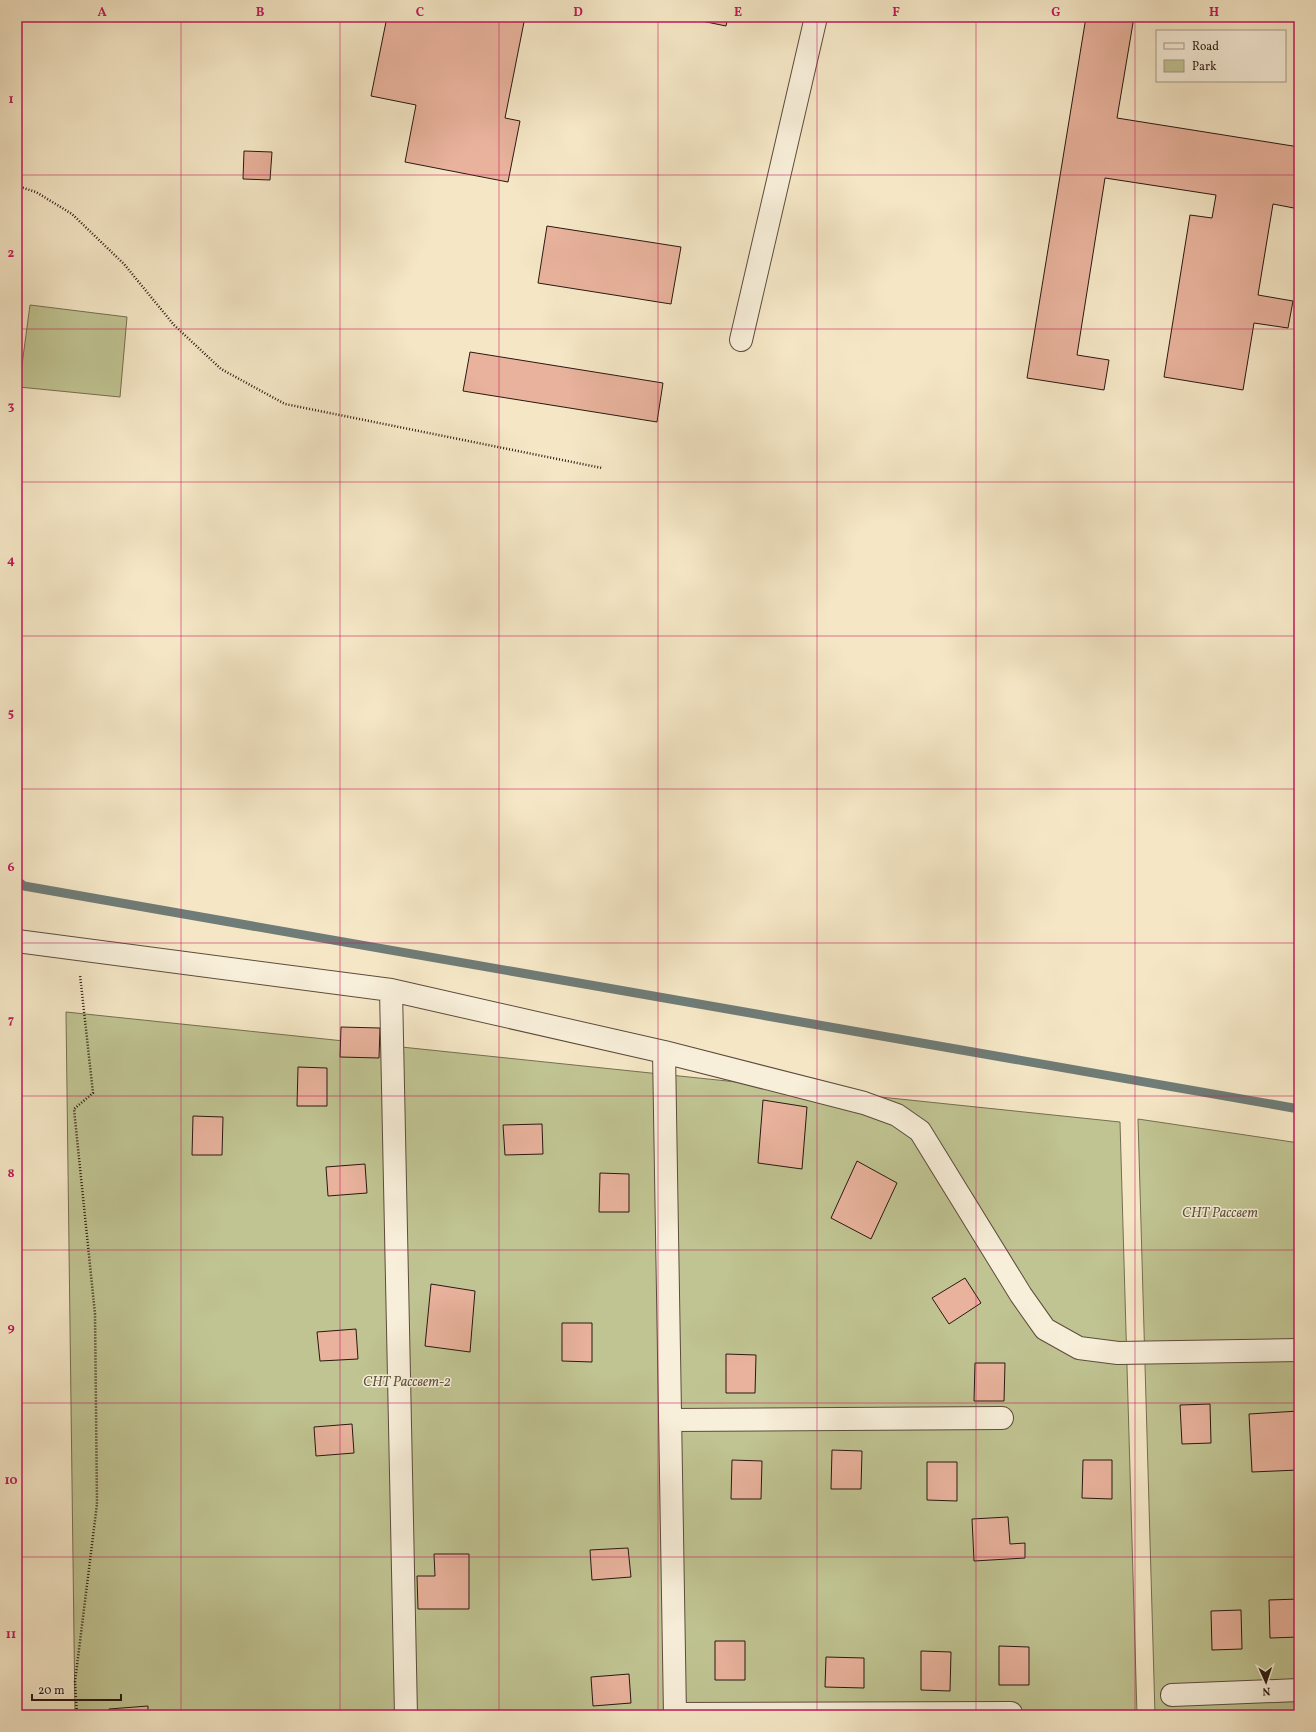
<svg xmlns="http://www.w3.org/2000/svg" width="1316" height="1732" font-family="Vollkorn,serif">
<rect width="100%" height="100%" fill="#f5e7c6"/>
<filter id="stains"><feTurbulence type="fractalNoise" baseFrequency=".005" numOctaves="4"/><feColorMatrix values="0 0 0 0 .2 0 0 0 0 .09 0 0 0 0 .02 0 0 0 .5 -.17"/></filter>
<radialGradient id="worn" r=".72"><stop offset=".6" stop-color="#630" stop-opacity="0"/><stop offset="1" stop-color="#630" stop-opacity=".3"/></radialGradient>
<path fill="#c0c492" stroke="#756e52" d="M30,305L127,317L120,397L19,387Z
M66,1012L1120,1122L1137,1715H75Z
M1138,1119L1299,1143V1715H1155Z"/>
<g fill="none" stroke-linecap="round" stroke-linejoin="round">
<path stroke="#6f7c77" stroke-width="9" d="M17,881L24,886L1299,1109"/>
</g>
<path fill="#e8b29c" stroke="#2a1811" d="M387,17H525L505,118L520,121L508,182L405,162L416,105L371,96Z
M682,17H728L726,26Z
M1086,17H1134L1117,118L1299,147V209L1273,204L1258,295L1293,301L1288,328L1254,323L1243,390L1164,377L1190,215L1212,218L1216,195L1105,178L1077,355L1109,360L1104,390L1027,378Z
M244,151L272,152L270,180L243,179Z
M547,226L681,247L671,304L538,283Z
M470,352L663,383L657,422L463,391Z
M341,1027L380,1028L379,1058L340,1057Z
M298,1067L327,1068V1106H297Z
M763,1100L807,1107L802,1169L758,1163Z
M193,1116L223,1117L222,1155H192Z
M542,1124L543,1154L505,1155L503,1125Z
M857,1161L897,1183L871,1239L831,1218Z
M365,1164L367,1193L328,1196L326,1167Z
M600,1173L629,1174V1212H599Z
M965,1278L981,1303L949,1324L932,1298Z
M431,1284L475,1291L470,1352L425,1346Z
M562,1323H592V1362L562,1361Z
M356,1329L358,1359L320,1361L317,1332Z
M726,1354L756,1355L755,1393H726Z
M975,1363H1005L1004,1401H974Z
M1210,1404L1211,1443L1182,1444L1180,1405Z
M1299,1411V1470L1252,1472L1249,1414Z
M352,1424L354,1453L316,1456L314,1427Z
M832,1450L862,1451L861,1489H831Z
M732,1460L762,1461L761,1499H731Z
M1083,1460H1112V1499L1082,1498Z
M927,1462H957V1501L927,1500Z
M1008,1517L1010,1544L1025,1543V1558L974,1561L972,1519Z
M628,1548L631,1577L592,1580L590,1550Z
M434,1554H469V1609H418L417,1576H435Z
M1299,1599V1637L1270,1638L1269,1600Z
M1241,1610L1242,1649L1212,1650L1211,1611Z
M715,1641H745V1680H715Z
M999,1646L1029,1647V1685H999Z
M921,1651L951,1652L950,1691L921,1690Z
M826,1657L864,1658V1688L825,1687Z
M629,1674L631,1703L593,1706L591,1677Z
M148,1706V1715H109V1709Z"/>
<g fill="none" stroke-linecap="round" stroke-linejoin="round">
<defs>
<path id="minor" d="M741,340L816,17
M17,941L391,990L664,1052L864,1103L897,1115L920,1131L1021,1295L1045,1329L1079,1348L1118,1353L1299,1350
M391,990L406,1715
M664,1052L675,1715
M670,1420L1002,1418
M1172,1695L1299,1690
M675,1714L1011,1713"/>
</defs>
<use href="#minor" stroke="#5d4c3e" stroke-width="24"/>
<path stroke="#2a1811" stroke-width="2.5" stroke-dasharray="1 2" stroke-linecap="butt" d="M17,186L36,192L72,214L124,264L174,325L221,369L285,404L602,468
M77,1715L75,1682L97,1504L95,1314L74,1109L93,1093L80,975"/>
<use href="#minor" stroke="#f8efda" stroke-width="22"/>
</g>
<path fill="none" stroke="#c2185b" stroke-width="1" stroke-opacity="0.55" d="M181,17V1715M340,17V1715M499,17V1715M658,17V1715M817,17V1715M976,17V1715M1135,17V1715M17,175H1299M17,329H1299M17,482H1299M17,636H1299M17,789H1299M17,943H1299M17,1096H1299M17,1250H1299M17,1403H1299M17,1557H1299"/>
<g text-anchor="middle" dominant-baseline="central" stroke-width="3" stroke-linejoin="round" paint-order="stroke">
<g font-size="14" font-style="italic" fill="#5e543e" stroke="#f8efda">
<text x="1220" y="1213">СНТ Рассвет</text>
<text x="407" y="1382">СНТ Рассвет-2</text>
</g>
</g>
<rect width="1316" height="1732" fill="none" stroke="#f5e7c6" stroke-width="44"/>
<rect x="1156" y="30" width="130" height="52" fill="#f8efda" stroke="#a6998a"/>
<rect x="1164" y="43" width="20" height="6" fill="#f8efda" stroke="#a6998a"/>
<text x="1192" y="50" font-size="12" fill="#2a1811">Road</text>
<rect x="1164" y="60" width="20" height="12" fill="#c0c492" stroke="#a6998a"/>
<text x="1192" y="70" font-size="12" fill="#2a1811">Park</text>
<g transform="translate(1266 1682) rotate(177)" stroke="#f8efda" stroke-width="3" paint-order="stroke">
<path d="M0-3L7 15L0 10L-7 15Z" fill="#2a1811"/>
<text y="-6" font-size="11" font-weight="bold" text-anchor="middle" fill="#2a1811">N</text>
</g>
<path d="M32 1694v6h89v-6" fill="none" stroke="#2a1811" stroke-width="2"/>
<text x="38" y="1694" font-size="12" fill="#2a1811" stroke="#f8efda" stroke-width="3" paint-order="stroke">20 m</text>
<rect x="22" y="22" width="1272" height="1688" fill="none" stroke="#c2185b" stroke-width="1.5"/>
<g font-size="13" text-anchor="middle" font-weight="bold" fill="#c2185b">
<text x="102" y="16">A</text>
<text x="260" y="16">B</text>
<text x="420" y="16">C</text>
<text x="578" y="16">D</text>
<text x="738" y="16">E</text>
<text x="896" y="16">F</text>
<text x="1056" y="16">G</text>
<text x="1214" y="16">H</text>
<text x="11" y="103">1</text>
<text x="11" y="257">2</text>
<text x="11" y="410">3</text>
<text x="11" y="564">4</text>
<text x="11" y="717">5</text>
<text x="11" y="871">6</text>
<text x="11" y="1024">7</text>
<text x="11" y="1177">8</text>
<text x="11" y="1331">9</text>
<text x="11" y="1484">10</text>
<text x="11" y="1638">11</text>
</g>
<rect width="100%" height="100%" filter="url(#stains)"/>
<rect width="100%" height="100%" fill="url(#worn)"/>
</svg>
